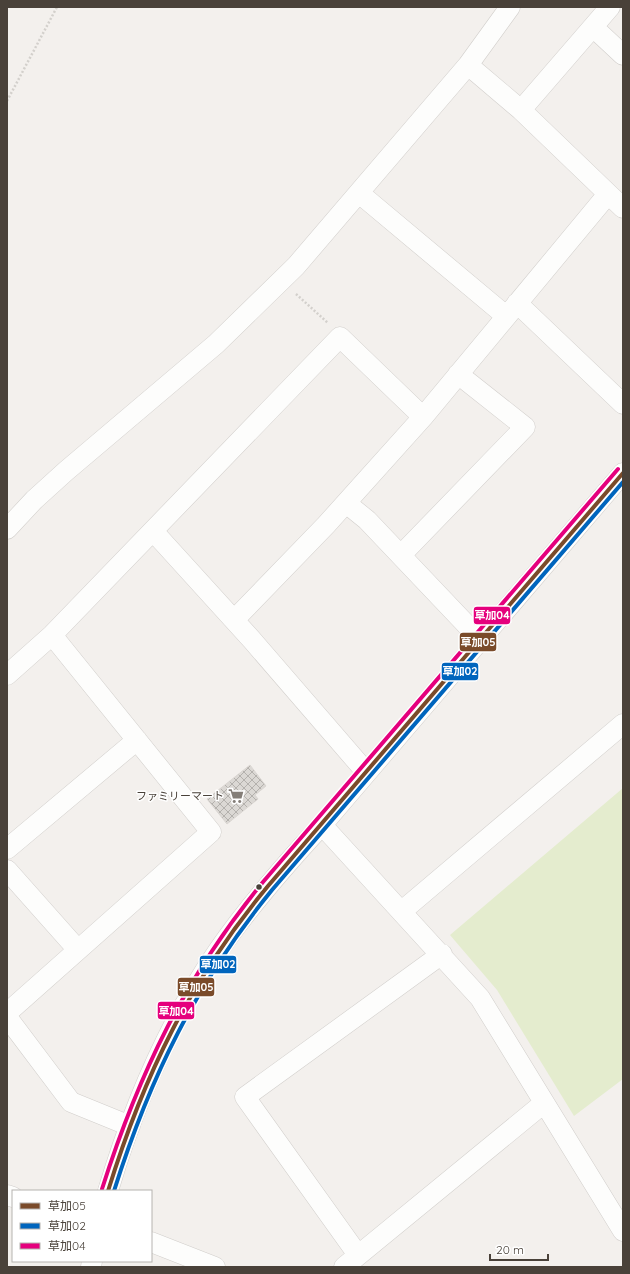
<svg xmlns="http://www.w3.org/2000/svg" width="630" height="1274" font-family="Quicksand,'Noto Sans JP',sans-serif">
<defs>
<pattern id="building-cross-hatch" width="8" height="8" patternUnits="userSpaceOnUse"><rect width="8" height="8" fill="#dbd8d4"/><path d="M0 0l8 8M0 8l8-8" fill="none" stroke="#b4b1ad"/></pattern>
</defs>
<rect width="100%" height="100%" fill="#f3f0ed"/>
<path fill="#e4ecce" d="M623,788V1079L574,1116L497,990L450,935Z"/>
<path fill="url(#building-cross-hatch)" stroke="#dbd7d3" d="M250,765L266,786L255,795L258,799L227,824L207,799Z"/>
<g fill="none" stroke-linecap="round" stroke-linejoin="round">
<defs>
<path id="minor" d="M593,27L623,55
M468,65L521,110L623,208
M521,110L610,7
M359,193L506,316
M517,303L623,404
M346,503L367,520L480,639
M7,529L34,500L66,471L216,344L296,266L468,65L510,7
M153,531L252,640L366,772
M401,555L525,427L458,374
M234,620L326,525L423,417L608,194
M7,675L52,635L340,337L423,417
M322,825L480,998L623,1231
M7,849L137,740
M7,870L78,950
M402,911L623,724
M7,1013L211,832L52,635
M7,1017L71,1102L130,1126
M108,1191C133,1107 168,1024 218,951C249,906 285,865 322,825L623,473
M7,1195L13,1197
M151,1242L215,1267
M358,1255L245,1097L442,954
M91,1267L92,1261
M344,1267L544,1103"/>
</defs>
<use href="#minor" stroke="#d1cecb" stroke-width="21"/>
<path stroke="#d3d0cc" stroke-width="2.5" stroke-dasharray="2 2" stroke-linecap="butt" d="M7,101L57,7
M296,294L328,323"/>
<use href="#minor" stroke="#fdfdfc" stroke-width="20"/>
<defs>
<path id="bus-1" d="M108,1191C144,1075 190,980 268,886L623,473"/>
<path id="bus-2" d="M114,1191C150,1077 196,983 272,890L623,482"/>
<path id="bus-3" d="M102,1189C139,1073 185,977 263,882L618,469"/>
</defs>
<use href="#bus-1" stroke="#fff" stroke-width="7"/>
<use href="#bus-2" stroke="#fff" stroke-width="7"/>
<use href="#bus-3" stroke="#fff" stroke-width="7"/>
<use href="#bus-1" stroke="#7a4b2a" stroke-width="4"/>
<use href="#bus-2" stroke="#0065bd" stroke-width="4"/>
<use href="#bus-3" stroke="#e5007d" stroke-width="4"/>
</g>
<defs>
<symbol id="supermarket-bare" viewBox="-9 -9 18 18"><path d="M-6-5.5h2.5l.6 2H6L4.5 2H-2.5L-4.4-4H-6ZM-1.5 3.2a1.3 1.3 0 1 0 .1 0ZM3 3.2a1.3 1.3 0 1 0 .1 0Z" fill="#847e78" stroke="#fff" stroke-width="2.5" paint-order="stroke"/></symbol>
</defs>
<g fill-rule="evenodd">
<use href="#supermarket-bare" x="225" y="785" width="22" height="22"/>
</g>
<circle fill="#494139" stroke="#fff" stroke-width="1.5" cx="259" cy="887" r="3.5"/>
<g text-anchor="middle" dominant-baseline="central" stroke-width="3" stroke-linejoin="round" paint-order="stroke">
<g font-size="11" fill="#494139" stroke="#fff" text-anchor="end">
<text x="224" y="796">ファミリーマート</text>
</g>
</g>
<g stroke="#fff" stroke-width="1.5">
<rect x="473" y="606" width="38" height="19" rx="4" fill="#e5007d"/>
<rect x="459" y="632" width="38" height="20" rx="4" fill="#7a4b2a"/>
<rect x="441" y="662" width="38" height="19" rx="4" fill="#0065bd"/>
<rect x="199" y="955" width="38" height="19" rx="4" fill="#0065bd"/>
<rect x="177" y="977" width="38" height="20" rx="4" fill="#7a4b2a"/>
<rect x="157" y="1001" width="38" height="19" rx="4" fill="#e5007d"/>
</g>
<g font-size="11" text-anchor="middle" font-weight="bold" fill="#fff">
<text x="492" y="619">草加04</text>
<text x="478" y="646">草加05</text>
<text x="460" y="675">草加02</text>
<text x="218" y="968">草加02</text>
<text x="196" y="991">草加05</text>
<text x="176" y="1015">草加04</text>
</g>
<rect width="630" height="1274" fill="none" stroke="#494139" stroke-width="16"/>
<rect x="12" y="1190" width="140" height="72" fill="#ffffff" stroke="#b6b3b0"/>
<rect x="20" y="1203" width="20" height="6" fill="#7a4b2a" stroke="#b6b3b0"/>
<text x="48" y="1210" font-size="12" fill="#494139">草加05</text>
<rect x="20" y="1223" width="20" height="6" fill="#0065bd" stroke="#b6b3b0"/>
<text x="48" y="1230" font-size="12" fill="#494139">草加02</text>
<rect x="20" y="1243" width="20" height="6" fill="#e5007d" stroke="#b6b3b0"/>
<text x="48" y="1250" font-size="12" fill="#494139">草加04</text>
<path d="M490 1254v6h58v-6" fill="none" stroke="#494139" stroke-width="2"/>
<text x="496" y="1254" font-size="12" fill="#494139" stroke="#ffffff" stroke-width="3" paint-order="stroke">20 m</text>
</svg>
